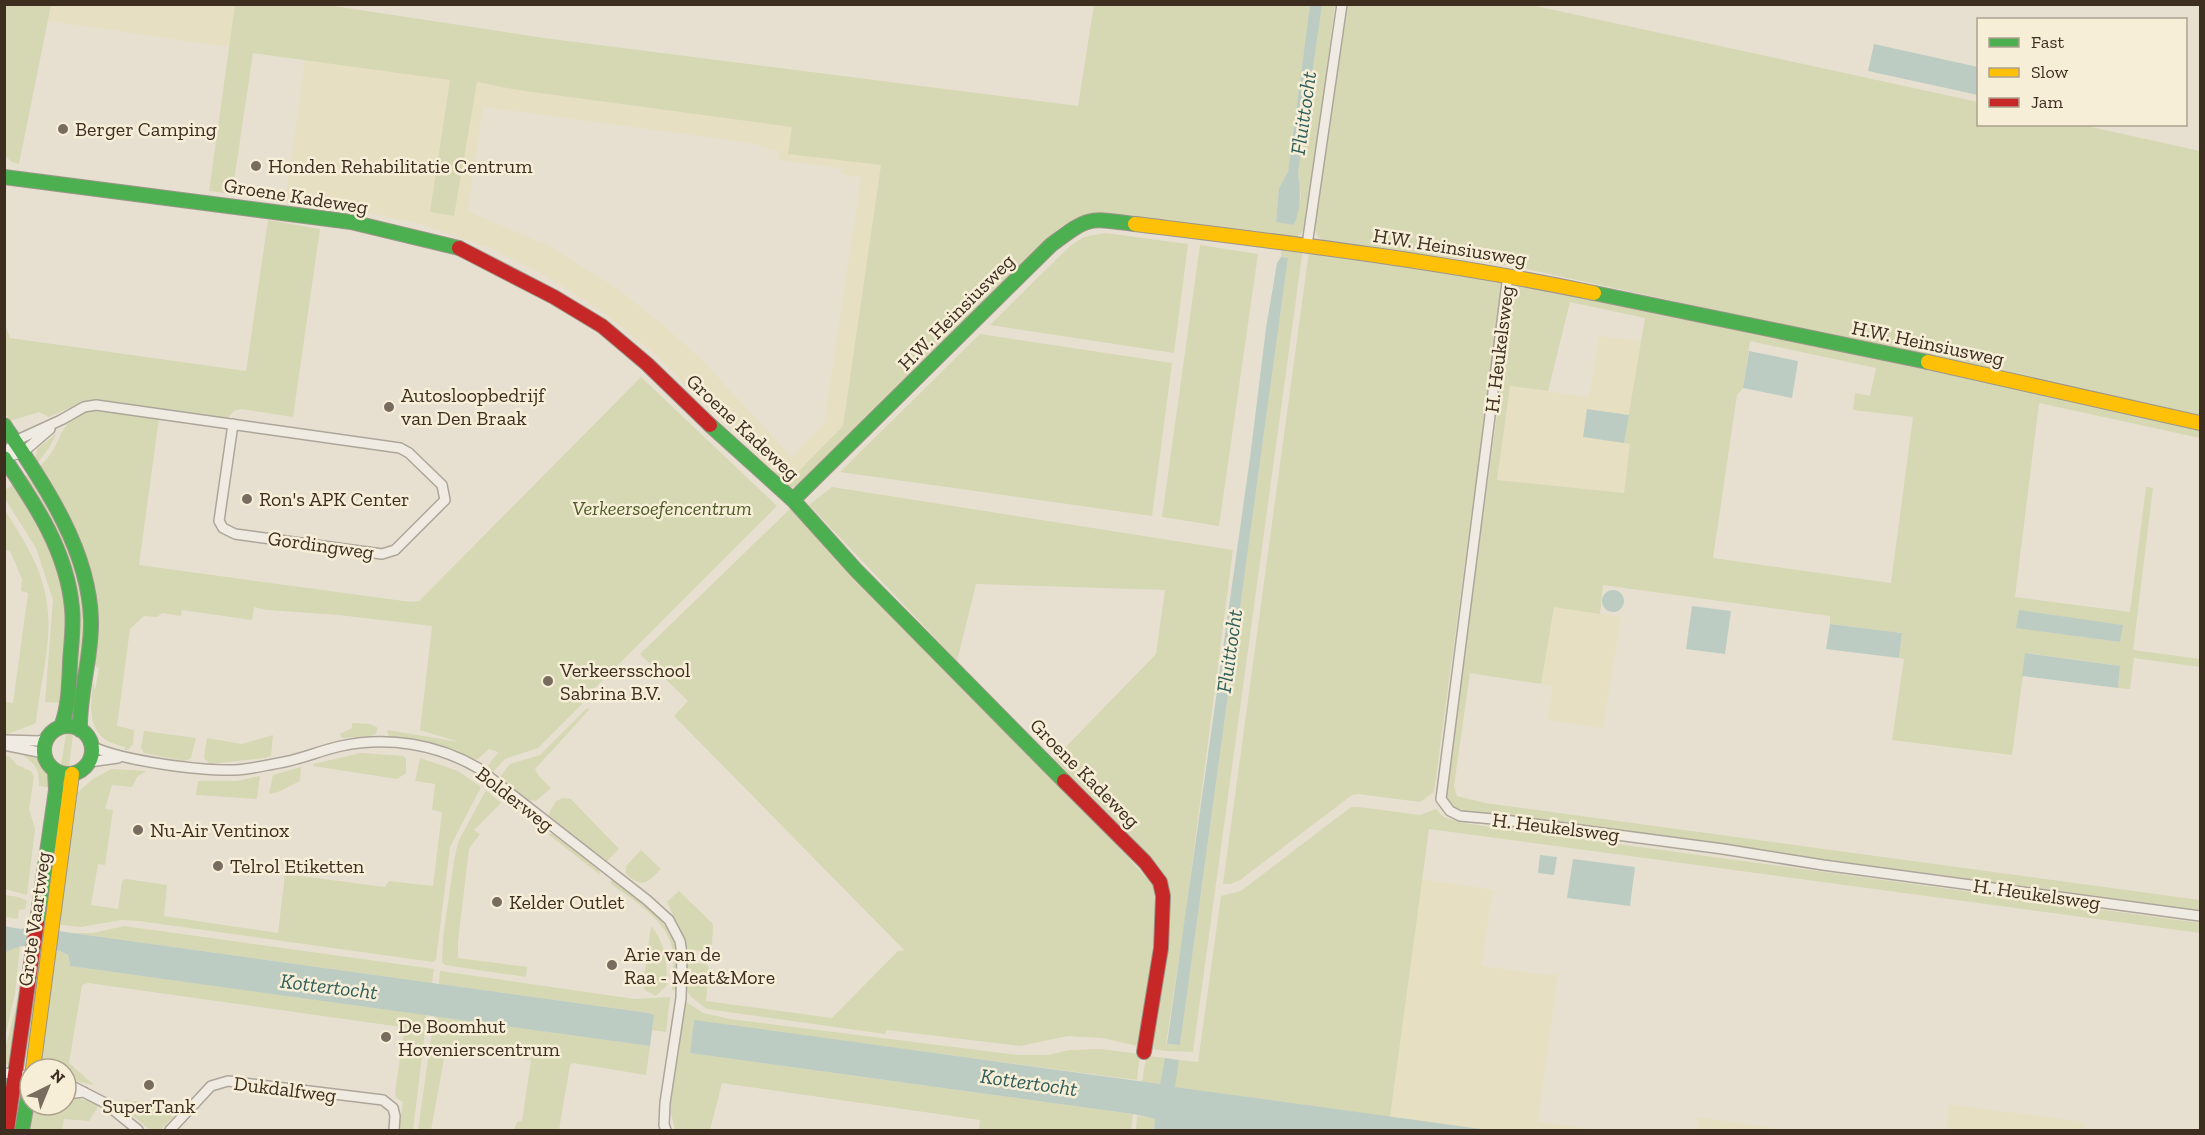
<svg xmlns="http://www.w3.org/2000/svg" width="2205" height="1135" font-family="'Zilla Slab',serif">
<rect width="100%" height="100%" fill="#e7e0d1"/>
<path fill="#e6dfc2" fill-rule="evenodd" d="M51,5H235L229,47L48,21Z
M305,60L451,80L431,212L454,215L476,82L518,90L792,127L789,154L881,165L843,426L795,475L773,472L654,353L600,310L544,275L487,247L421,224L350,209L285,202ZM483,107L751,143L780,152L778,160L841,168V174L861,177L824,423L792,457L704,362L669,330L621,291L551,247L468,211Z
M1599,336L1641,341L1629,415L1587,409L1583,437L1630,444L1624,493L1497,480L1510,386L1589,397Z
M1554,607L1621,617L1603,728L1547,720L1553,686L1541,684Z
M1422,879L1494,890L1490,905L1482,966L1546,975L1558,973L1538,1122L1601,1130H1488L1390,1117Z
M1949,1105H1954L2085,1122L2084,1130H1946Z
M1698,1117L1772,1128V1130H1696Z"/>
<path fill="#d6d7b3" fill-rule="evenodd" d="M5,4L51,5L19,164L12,162L5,156Z
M235,5H327L544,38L1078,106L1094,5H1310L1288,172L1279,188L1276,221L1293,225L1301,197L1298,173L1322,5H1335L1307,222C1304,231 1301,237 1291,238L1103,213C1086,214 1072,220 1058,229L802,484L786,489L761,470L795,475L843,426L881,165L788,154L792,127L518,90L477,82L454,216L430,212L450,80L253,53L232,194L209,191Z
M1344,5H1531L1978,102V124L2082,125L2200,151V415L1513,266L1324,241L1318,237L1314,227Z
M268,220L320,229L293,417L241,409L234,411L227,419L94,401L82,402L49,417L39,412L10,421L5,413L4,321L10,338L246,371Z
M1105,233L1188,244L1174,353L990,325L1070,246L1084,237Z
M1200,245L1258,254L1219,526L1162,517Z
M1282,245L1303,248L1193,1052L1165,1051L1148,1048L1166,900L1160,868L1128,833L1054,759L1156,654L1165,590L976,584L957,661L809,505L832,487L1233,550L1185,919L1166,1044L1180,1045L1288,258L1281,257Z
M1309,251L1497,279L1502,287L1434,792L1420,802L1358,794L1352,795L1240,880L1230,884H1223Z
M1522,283L1710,321L2200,428V438L2039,403L2015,597L2130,612L2146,487L2153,488L2133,650L2200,659V667L2134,658L2130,689L2118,688L2120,666L2026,653L2012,755L1892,740L1904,659L1899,658L1902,633L1830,624V616L1603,585L1600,614L1554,607L1541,684L1470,673L1454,786L1457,796L1485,803L2200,900V910L1466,811C1454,808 1446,805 1446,791L1513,296L1514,290ZM1570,302L1645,318L1624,443L1630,444L1624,493L1497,480L1510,386L1548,391ZM1750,341L1876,368L1870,396L1855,393L1853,410L1913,417L1891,583L1713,558L1737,395L1743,388ZM2019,611L2122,625L2120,642L2017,628Z
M980,334L1172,363L1152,516L840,472Z
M641,377L777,506L585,698L586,700L538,748L505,759L493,772L488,766L498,752L489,749L478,759L474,760C446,745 420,742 389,738L387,730L459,742L420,730L432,626L339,615L267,610L254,607L252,620L182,610L181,616L162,613L157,617L144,616L130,629L117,726L134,730L133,744L128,750H125V747C86,739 90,713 93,681L95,691L99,668L91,664L95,602L37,468C66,448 53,417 94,411L159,418L139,565L411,602L419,601L441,579Z
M57,433L49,448L36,465L34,462L38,448Z
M28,475C62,527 86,569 86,633C85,657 80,682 77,707L70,705L78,650L77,605L23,477Z
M14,484C31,511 53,539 61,569C72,608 64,663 63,703L45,702L53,600L36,548L5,499V490Z
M792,507L1090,815L1153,885L1157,918L1146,1004L1138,1046L1102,1038L1068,1036L1020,1046L887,1030L885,1034L707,1009C683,992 685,993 687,965L691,962L706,964L709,968L706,1001L832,1018L898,951L904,950L674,716L688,701L640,654Z
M5,510C22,538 41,565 46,598C54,639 40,682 36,722L34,724L5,735V702L13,703L28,593L21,591L22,579L10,551L5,550Z
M587,708L589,710L535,769L539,776L551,788L536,801L526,800L499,778L510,764L540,755Z
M352,723L370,724L378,728L376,734L371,736L342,738L340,734L352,728Z
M144,731L196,738L191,758L185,761L144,753L141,748Z
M66,733L73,735L69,767L65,768L61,766Z
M273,735L271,756L265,758L210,764L204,758L207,738L242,744Z
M24,753C43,758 48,769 52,788L39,786C38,768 38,767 23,755Z
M361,753L404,756L406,759V773L397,779L313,766V764Z
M9,756L17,765L31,771L34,777L29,809L35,829L27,895L5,889L4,757Z
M420,758L458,771L481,787L450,847L436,960L433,962L139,921L121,920L81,927L61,925V918L59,916L71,798L93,779L111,769L146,771L137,777L132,787L112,785L105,809L113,810L105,865L98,864L91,905L118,909L122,881L126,879L167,885L164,916L278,933L285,874L385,887L389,881L433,886L442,812L432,810L435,784L415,781Z
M301,767L300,781L278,792L269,794L273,775Z
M260,776L257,799L196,795L198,781H237Z
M486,790L501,803L474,830L480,834L469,849L458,941V958L527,967L526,977L445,965L442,962L443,937L454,861L458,842Z
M58,795L64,796L47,922H43Z
M563,798L571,799L619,849L607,861L548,815L556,801Z
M1351,807H1359L1420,815L1436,809L1444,817L1463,823L2200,923V933L1429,829L1390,1117L1174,1087L1179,1060L1198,1062L1221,896L1241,891Z
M548,834H552L599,869L600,875Z
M641,850L661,869C647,883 643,889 626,874V866Z
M612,880C636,899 671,919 677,952C678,964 676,978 675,990H672C672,977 675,960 672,947C665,918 632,900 610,883Z
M679,891L713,924L712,948L707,952L688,949L667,902Z
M5,895L19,897L27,901L25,909L19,910L18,919L5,917Z
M124,926L434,969L432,983L72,933H93Z
M651,926C666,944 667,963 667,985L656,996L645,990L643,985Z
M15,946L20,947L15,994L5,1037V953Z
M55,949L68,955L70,966L427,1015L413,1130H399L403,1102L396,1098L395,1092L404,1032L401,1027L88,983L82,985L69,1063L94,1085L66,1079V1069H43L39,1054Z
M24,960H26L13,1051L9,1063L5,1067L6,1045L16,1006Z
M36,965L42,966L27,1069L25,1068Z
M440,971L635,999L670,997L666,1032L652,1030L654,1015L649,1013L439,984Z
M686,1002L703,1013L730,1019L1018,1055H1047L1070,1050L1100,1049L1140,1054L1137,1080L694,1021L690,1053L1133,1114L1131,1130H979L980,1120L722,1083L710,1130H675L670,1109Z
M434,1016L650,1046L646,1075L573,1063L570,1065L559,1130H514L517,1122L522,1121L531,1060L446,1048L431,1130H418Z
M1150,1056L1165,1058L1160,1084L1142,1082L1146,1057Z
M66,1097L96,1102L98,1107L89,1121L64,1119L62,1130H29L34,1105H66Z
M125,1100C145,1103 159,1100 173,1117L160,1130H150L120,1105Z
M1137,1116L1155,1119L1154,1130H1136Z"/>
<path fill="#bcccc2" d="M1310,5H1322L1298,173C1301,192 1301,208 1294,225L1276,222L1279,188L1288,172Z
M1874,44L1978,67V95L1868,71Z
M1281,257L1288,258L1180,1045L1167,1044L1250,458L1266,328L1277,263Z
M1749,351L1798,361L1792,398L1743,388Z
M1587,409L1629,415L1624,443L1583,437Z
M1602 601a11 11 0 1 1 22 0a11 11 0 1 1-22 0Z
M1692,606L1731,611L1725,654L1686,649Z
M2019,610L2123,625L2120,642L2016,628Z
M1830,624L1902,633L1899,658L1826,649Z
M2025,653L2120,666L2118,688L2022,676Z
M1540,855L1557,857L1554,875L1538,873Z
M1573,859L1635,867L1630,906L1567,898Z
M4,926L21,929L29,927L649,1013L654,1015L650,1046L70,966L68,955C49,944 23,941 5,953Z
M694,1020L1160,1084L1165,1058L1179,1060L1175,1087L1488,1130H1183L1169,1129L1168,1130H1154L1155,1119L1133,1114L690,1053Z"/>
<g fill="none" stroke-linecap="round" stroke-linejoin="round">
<defs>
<path id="street" d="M1307,245L1342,4
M1508,275L1441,799L1450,811L1460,816L1504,820L1723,849L1823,865L2200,916
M4,456L15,441L61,420L84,407L96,405L400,448L409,453L442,485L445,500L395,550L382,554L235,534L223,528L219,521L233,424
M4,457L22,453L50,429
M4,740L39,741L47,738
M4,745L44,753
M91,746C122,761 201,771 235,770C251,769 269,765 284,762C304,758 322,750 341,746C388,736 437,744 478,768L647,900L669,920L680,941L682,954L681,998L665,1103L664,1125L666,1130
M89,762L118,758
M4,1073L30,1076
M66,1083L105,1103L138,1130
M66,1094L84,1092
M170,1130L211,1086L228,1081L383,1100L393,1108L395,1116L394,1130"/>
<path id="fast" d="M4,177L351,222L459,248
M1594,293L1928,362
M4,425C43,483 89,548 91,620C92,657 79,693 80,730
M710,425L793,500L856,570L1064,781
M4,458C35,504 67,551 72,608C74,626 71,645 70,663C69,685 69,706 61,727
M793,500L1051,245C1090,216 1087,218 1135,224
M44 750a24 24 0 1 1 48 0a24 24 0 1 1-48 0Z
M37,922L56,790L55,770
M22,1130L30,1086"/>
<path id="slow" d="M1135,224C1288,243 1442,261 1594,293
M1928,362L2200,423
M33,1069L72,774"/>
<path id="jam" d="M459,248L554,297L602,326L647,364L710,425
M1064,781L1145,862L1160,882L1163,896L1161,948L1144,1052
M7,1130L37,922"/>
</defs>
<use href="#street" stroke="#ada599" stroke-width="12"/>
<use href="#fast" stroke="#9c958a" stroke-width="16"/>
<use href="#slow" stroke="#9c958a" stroke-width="16"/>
<use href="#jam" stroke="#9c958a" stroke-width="16"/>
<use href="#street" stroke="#efebe3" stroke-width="9"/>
<use href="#fast" stroke="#4caf50" stroke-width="14"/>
<use href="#slow" stroke="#ffc107" stroke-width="14"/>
<use href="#jam" stroke="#c62828" stroke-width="14"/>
</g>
<g fill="#786c5e" stroke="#f7eed8" stroke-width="2">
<circle cx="63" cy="129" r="6"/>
<circle cx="256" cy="166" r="6"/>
<circle cx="389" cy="407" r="6"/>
<circle cx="247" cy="499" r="6"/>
<circle cx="548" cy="681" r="6"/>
<circle cx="138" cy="830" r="6"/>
<circle cx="218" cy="866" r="6"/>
<circle cx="497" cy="902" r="6"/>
<circle cx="612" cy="965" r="6"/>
<circle cx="386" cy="1037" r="6"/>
<circle cx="149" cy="1085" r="6"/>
</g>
<g text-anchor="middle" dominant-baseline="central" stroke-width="5" stroke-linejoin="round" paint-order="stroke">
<g font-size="20" fill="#3d2e20" stroke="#f7eed8" text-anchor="start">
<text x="75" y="129">Berger Camping</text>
<text x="268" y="166">Honden Rehabilitatie Centrum</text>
<text x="401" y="395">Autosloopbedrijf<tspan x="401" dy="23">van Den Braak</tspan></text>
<text x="259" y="499">Ron's APK Center</text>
<text x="560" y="670">Verkeersschool<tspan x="560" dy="23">Sabrina B.V.</tspan></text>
<text x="150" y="830">Nu-Air Ventinox</text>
<text x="230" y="866">Telrol Etiketten</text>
<text x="509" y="902">Kelder Outlet</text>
<text x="624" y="954">Arie van de<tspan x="624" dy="23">Raa - Meat&amp;More</tspan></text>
<text x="398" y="1026">De Boomhut<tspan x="398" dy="23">Hovenierscentrum</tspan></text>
<text x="149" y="1106" text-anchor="middle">SuperTank</text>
</g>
<g font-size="20" fill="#3d2e20" stroke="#f7eed8">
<text transform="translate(296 196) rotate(9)">Groene Kadeweg</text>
<text transform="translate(1450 247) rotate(9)">H.W. Heinsiusweg</text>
<text transform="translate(956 312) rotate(-45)">H.W. Heinsiusweg</text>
<text transform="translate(1928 343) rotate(12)">H.W. Heinsiusweg</text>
<text transform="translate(1499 349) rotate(-83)">H. Heukelsweg</text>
<text transform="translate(743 427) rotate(43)">Groene Kadeweg</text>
<text transform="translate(321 545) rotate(8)">Gordingweg</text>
<text transform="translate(1085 773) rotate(45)">Groene Kadeweg</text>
<text transform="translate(515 799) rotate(38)">Bolderweg</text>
<text transform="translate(1556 827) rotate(7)">H. Heukelsweg</text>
<text transform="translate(2037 894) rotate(8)">H. Heukelsweg</text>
<text transform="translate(34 919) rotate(-82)">Grote Vaartweg</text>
<text transform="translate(285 1089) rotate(7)">Dukdalfweg</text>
</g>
<g font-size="20" font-style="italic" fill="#4d5a26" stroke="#f7eed8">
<text x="662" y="508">Verkeersoefencentrum</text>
</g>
<g font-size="21" font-style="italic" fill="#2f5d5a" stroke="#f7eed8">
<text transform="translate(1303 113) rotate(-82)">Fluittocht</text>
<text transform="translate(1229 651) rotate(-82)">Fluittocht</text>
<text transform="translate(329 986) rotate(7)">Kottertocht</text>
<text transform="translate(1029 1082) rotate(8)">Kottertocht</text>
</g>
</g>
<rect width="2205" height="1135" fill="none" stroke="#3d2e20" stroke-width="12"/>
<rect x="1977" y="18" width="210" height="108" fill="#f7eed8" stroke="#ada18e" stroke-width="1.5"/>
<rect x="1989" y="38" width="30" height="9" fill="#4caf50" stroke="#ada18e" stroke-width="1.5"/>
<text x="2031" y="48" font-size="18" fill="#3d2e20">Fast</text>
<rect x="1989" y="68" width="30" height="9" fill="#ffc107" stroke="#ada18e" stroke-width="1.5"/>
<text x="2031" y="78" font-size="18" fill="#3d2e20">Slow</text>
<rect x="1989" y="98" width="30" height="9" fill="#c62828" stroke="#ada18e" stroke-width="1.5"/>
<text x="2031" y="108" font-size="18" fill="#3d2e20">Jam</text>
<g transform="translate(48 1087) rotate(43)"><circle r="28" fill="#f7eed8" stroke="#ada18e" stroke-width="1.5"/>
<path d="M0-4.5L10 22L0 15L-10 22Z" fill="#786c5e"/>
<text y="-9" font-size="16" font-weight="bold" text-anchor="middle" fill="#3d2e20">N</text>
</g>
</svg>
